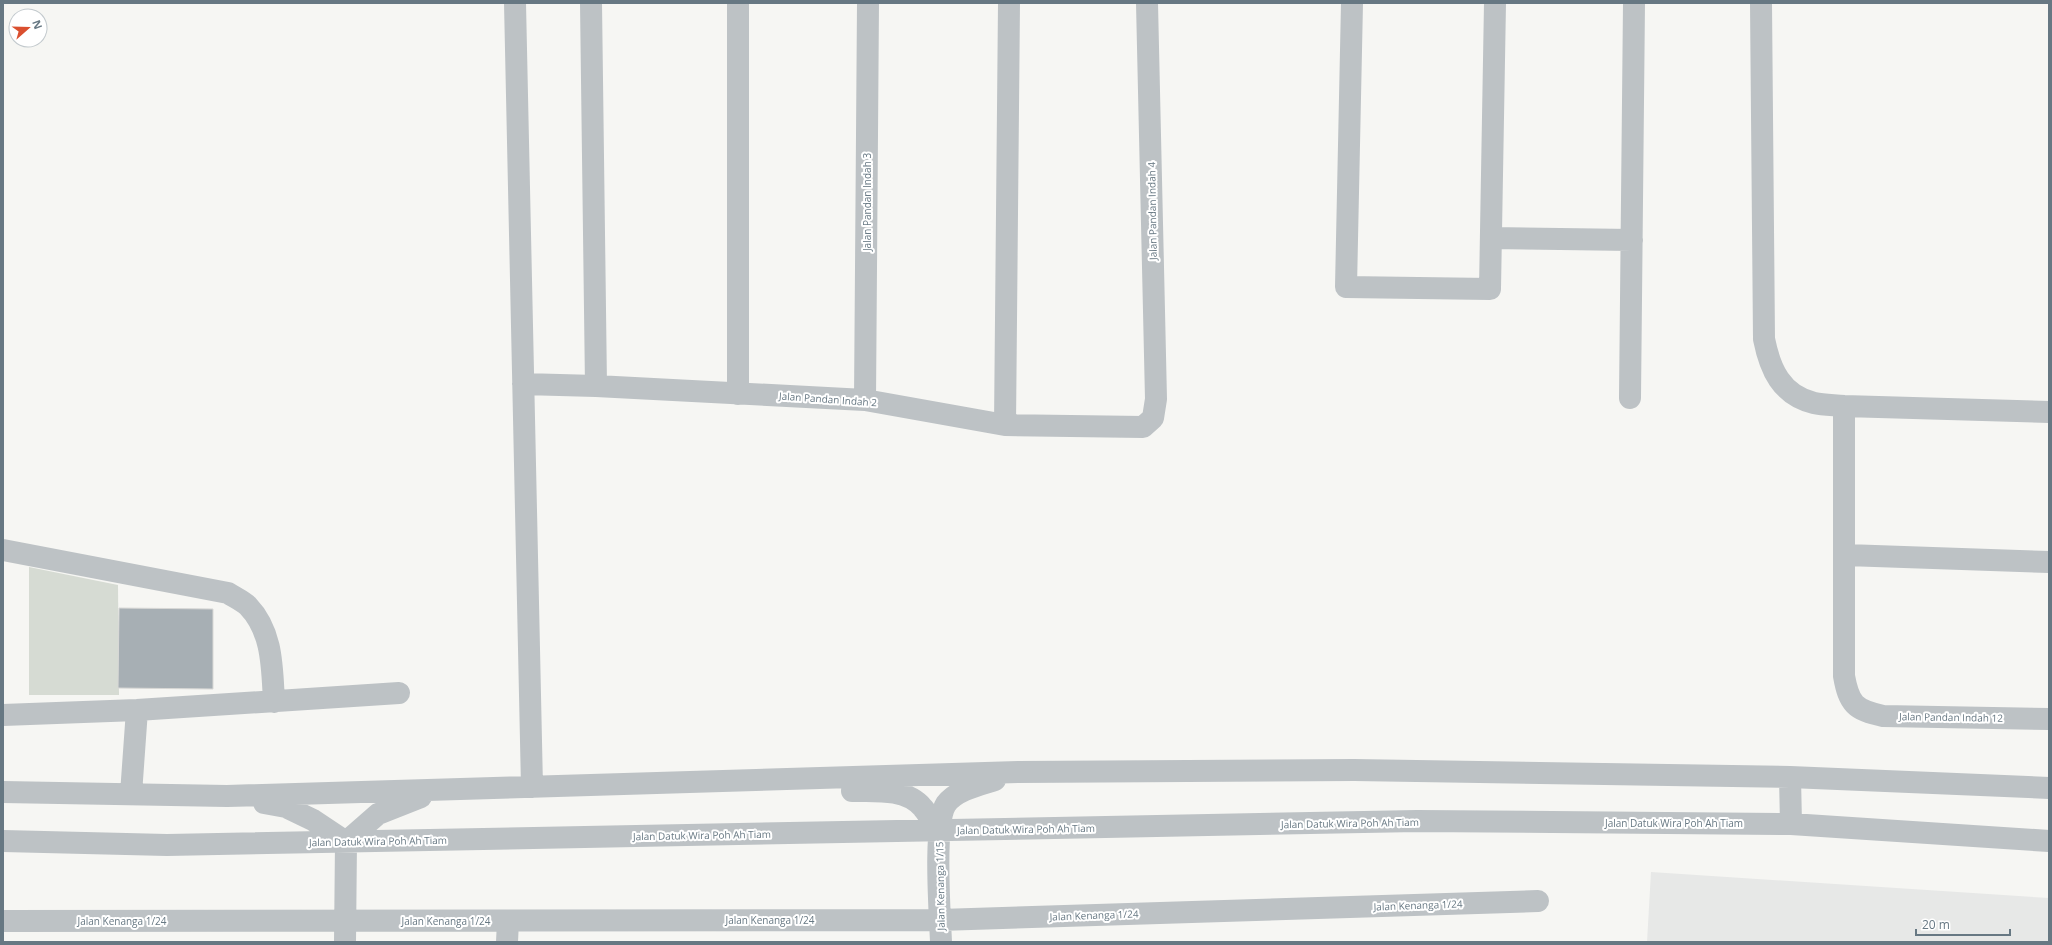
<svg xmlns="http://www.w3.org/2000/svg" width="2052" height="945" font-family="'Open Sans',sans-serif">
<rect width="100%" height="100%" fill="#f6f6f3"/>
<path fill="#e7e8e7" d="M1651,872L2049,898V942H1647Z"/>
<path fill="#d6dbd3" d="M29,567L118,585L119,695H29Z"/>
<path fill="#a7afb4" stroke="#d8d8d6" d="M119,608L213,609V689L118,688Z"/>
<g fill="none" stroke-linecap="round" stroke-linejoin="round">
<path stroke="#bdc2c5" stroke-width="22" d="M515,3L532,787
M591,3L596,386
M738,3V394
M1352,3L1346,287L1490,289L1495,3
M1761,3L1764,339C1770,369 1781,395 1814,403C1823,405 1834,405 1844,406L2049,412
M1491,238L1632,240
M523,384L596,386L865,400L1005,425L1143,427L1153,418L1156,399L1147,3
M1630,398L1634,3
M865,400L868,3
M1844,406V676C1849,704 1855,710 1883,716L2049,719
M1005,425L1009,3
M3,550L228,593C234,597 243,601 248,606C273,632 272,668 274,702
M1846,555L2049,562
M3,715L137,710L399,693
M1790,777L1791,824
M852,791C875,791 907,788 923,808C929,815 933,823 938,831
M3,792L227,796L1018,772L1354,770L1790,777L2049,788
M131,794L137,710
M264,803L286,807L313,820L346,842
M3,841L167,845L1417,821L1791,824L2049,841
M346,842L378,814L421,797
M3,921L940,920L1538,901
M345,942L346,842
M507,942L508,921
M941,942C940,915 933,824 946,804C956,790 979,785 995,780"/>
</g>
<g text-anchor="middle" dominant-baseline="central" stroke-width="4" stroke-linejoin="round" paint-order="stroke">
<g font-size="10" fill="#677883" stroke="#fff">
<text transform="translate(867 202) rotate(-90)">Jalan Pandan Indah 3</text>
<text transform="translate(1152 211) rotate(-91)">Jalan Pandan Indah 4</text>
<text transform="translate(828 399) rotate(4)">Jalan Pandan Indah 2</text>
<text transform="translate(1951 717) rotate(1)">Jalan Pandan Indah 12</text>
<text transform="translate(1350 823) rotate(-1)">Jalan Datuk Wira Poh Ah Tiam</text>
<text x="1674" y="823">Jalan Datuk Wira Poh Ah Tiam</text>
<text transform="translate(1026 829) rotate(-1)">Jalan Datuk Wira Poh Ah Tiam</text>
<text transform="translate(702 835) rotate(-1)">Jalan Datuk Wira Poh Ah Tiam</text>
<text transform="translate(378 841) rotate(-1)">Jalan Datuk Wira Poh Ah Tiam</text>
<text transform="translate(940 886) rotate(-91)">Jalan Kenanga 1/15</text>
<text transform="translate(1418 905) rotate(-2)">Jalan Kenanga 1/24</text>
<text transform="translate(1094 915) rotate(-2)">Jalan Kenanga 1/24</text>
<text x="770" y="920">Jalan Kenanga 1/24</text>
<text x="122" y="921">Jalan Kenanga 1/24</text>
<text x="446" y="921">Jalan Kenanga 1/24</text>
</g>
</g>
<rect width="2052" height="945" fill="none" stroke="#677883" stroke-width="8"/>
<g transform="translate(28 28) rotate(70)"><circle r="19" fill="#ffffff" stroke="#c2c9cd"/>
<path d="M0-3L7 15L0 10L-7 15Z" fill="#da4f2f"/>
<text y="-6" font-size="11" font-weight="bold" text-anchor="middle" fill="#677883">N</text>
</g>
<path d="M1916 929v6h94v-6" fill="none" stroke="#677883" stroke-width="2"/>
<text x="1922" y="929" font-size="12" fill="#677883" stroke="#ffffff" stroke-width="3" paint-order="stroke">20 m</text>
</svg>
